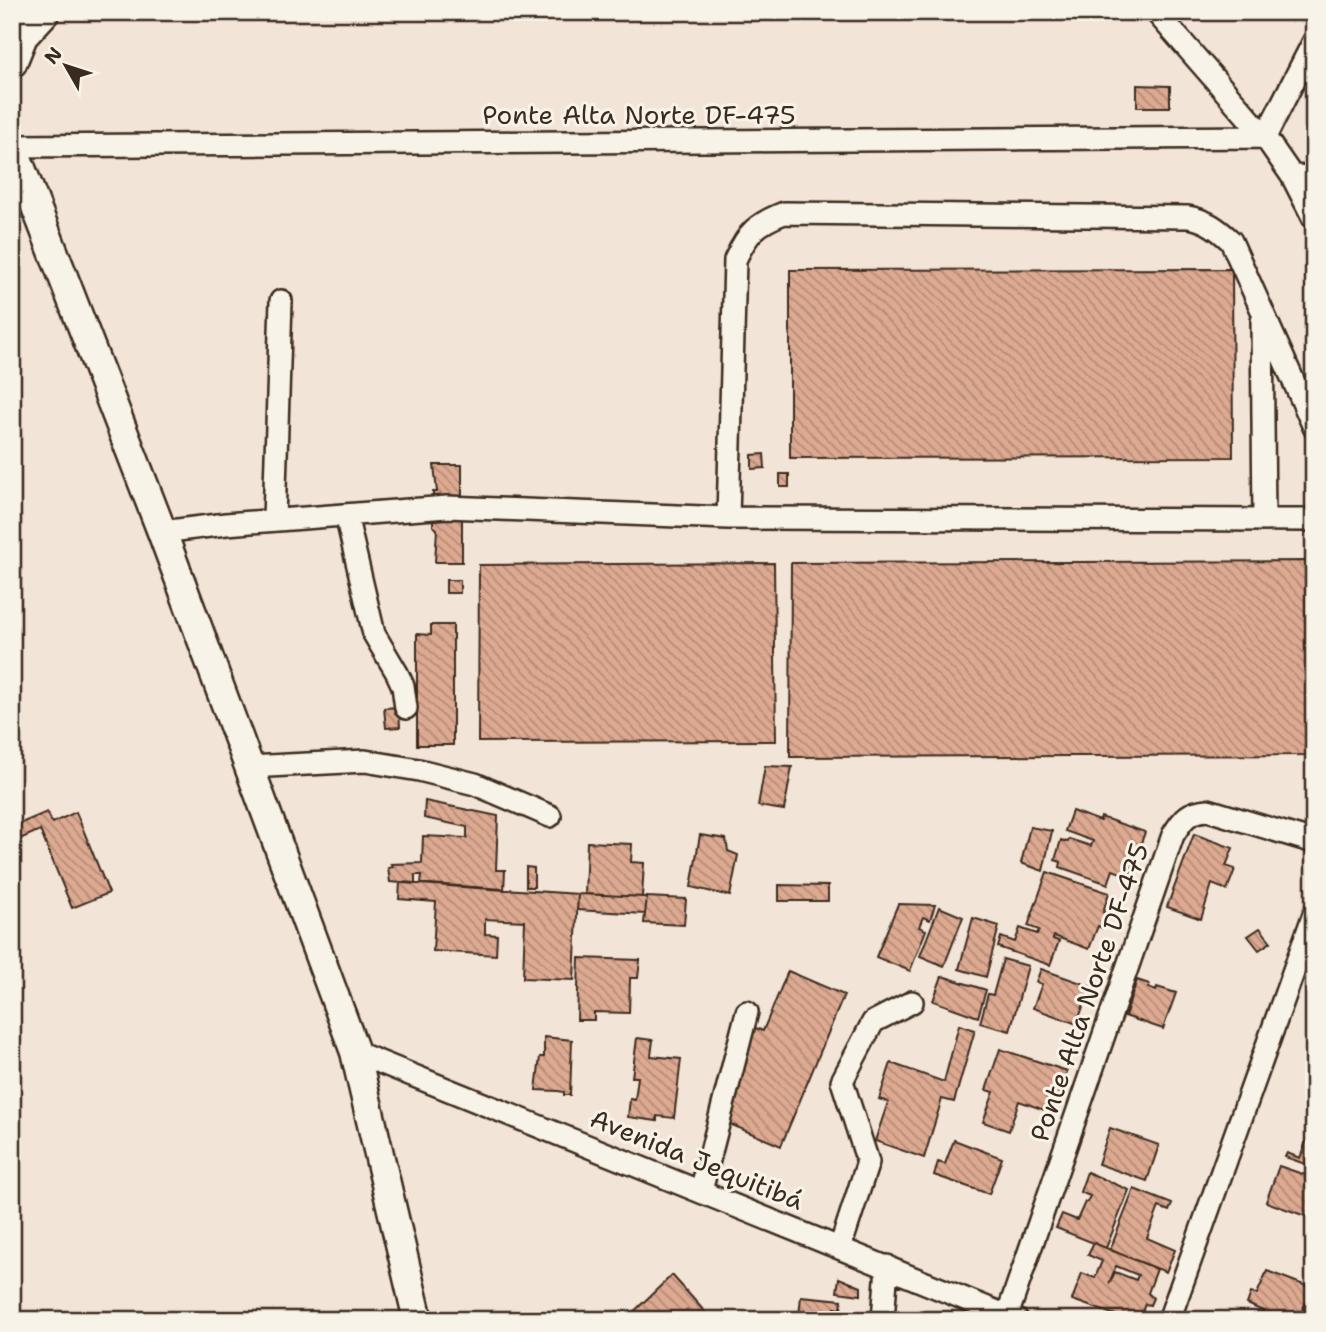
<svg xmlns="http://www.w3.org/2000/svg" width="1326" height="1332" font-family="'Shantell Sans',sans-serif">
<defs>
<pattern id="building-back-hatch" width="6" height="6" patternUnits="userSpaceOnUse" patternTransform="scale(1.75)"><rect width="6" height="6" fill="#dda991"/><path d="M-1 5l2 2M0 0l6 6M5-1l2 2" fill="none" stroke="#b48a76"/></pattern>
</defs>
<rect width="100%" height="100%" fill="#f2e4d7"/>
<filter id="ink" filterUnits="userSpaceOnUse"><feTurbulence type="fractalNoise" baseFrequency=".0143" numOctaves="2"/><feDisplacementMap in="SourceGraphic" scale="14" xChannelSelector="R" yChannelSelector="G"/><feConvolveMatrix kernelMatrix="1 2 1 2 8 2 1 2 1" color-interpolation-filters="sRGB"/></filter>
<g filter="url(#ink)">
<path fill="url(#building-back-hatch)" stroke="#3b2a1e" stroke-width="2" fill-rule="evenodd" d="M1137,85L1170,86V107H1137Z
M1232,269L1233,457L790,458V270Z
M764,454L765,468L752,469V455Z
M434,465H462V562H435L437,529L433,526V492H437Z
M780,474H789V487H780Z
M1314,561V755L790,757L791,563Z
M774,563L776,741L478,742L479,565Z
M446,580H460V593H446Z
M431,625H453V745H417V634L431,635Z
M399,707L400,727L386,728L384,708Z
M765,766L792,767L784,810L758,806Z
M425,801L498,816L496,870H505L504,890L421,884L422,875H415V884L390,882L388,868L393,867L391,864L422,863L423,836L467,838V827L424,818Z
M1072,811L1100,821L1101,817L1145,832L1129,876L1113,870L1108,884L1060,867L1061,862L1055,860L1061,840L1068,842L1069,839L1091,846L1093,841L1065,831Z
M47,812L52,823L76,812L109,893L72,908L40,830L20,839L14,826Z
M1030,827L1052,831L1043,871L1021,863Z
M1194,834L1233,848L1226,866L1235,869L1227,890L1212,884L1201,919L1167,907Z
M700,835L726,839L728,851L738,855L730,896L691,887Z
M587,842L632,844L631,862L644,863L642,897L585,894Z
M526,867L534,868V887H526Z
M1047,872L1109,893L1103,912L1107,914L1102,928L1098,926L1089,949L1054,936L1053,939L1059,941L1050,965L998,947L1001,937L1015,942L1020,928L1037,934L1039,930L1028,926Z
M400,882L578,894L574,980L523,978L525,921L485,919V934L497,935L496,955L433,951L436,902L399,899Z
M779,885L828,886V901H779Z
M578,894L647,897L645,914L577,910Z
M647,897L686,899L684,925L644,923Z
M898,904L935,905L930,920L923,917L919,927L926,930L910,971L876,957Z
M939,907L963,917L944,966L920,956Z
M973,918L999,926L986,977L959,969Z
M1260,928L1271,942L1259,950L1248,936Z
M579,958L640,960L638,978H630L629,1013L594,1012V1020H577Z
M1003,959L1028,966L1010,1031L980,1023L988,994L993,995Z
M1041,969L1090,986L1077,1024L1033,1008L1042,984L1036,982Z
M788,971L844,995L781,1146L725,1122L740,1086L735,1084L751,1026L763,1031Z
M942,976L986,990L978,1017L933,1001Z
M1137,980L1149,984L1148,988L1156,991L1157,987L1176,993L1163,1029L1125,1016Z
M959,1025L975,1030L954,1102L942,1099L924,1158L875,1141L888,1102L879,1099L891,1063L944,1082Z
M544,1037L572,1040L570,1095H564V1092L558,1091L536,1090L540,1057H544Z
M637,1038L653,1040L651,1056L681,1059L674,1118L657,1116V1121L628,1117L630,1099L635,1100L638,1077H632Z
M1000,1049L1067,1071L1053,1113L1019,1101L1009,1131L983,1122L994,1092L986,1090Z
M1110,1128L1159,1145L1147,1181L1098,1164Z
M1311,1129L1314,1130V1167L1285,1157L1287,1153L1300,1158Z
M954,1140L1002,1158L989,1194L934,1175L938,1162L945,1164Z
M1279,1166L1314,1178V1219L1266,1202Z
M1087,1172L1129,1190L1106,1248L1056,1228L1062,1214L1077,1220L1085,1202H1087L1090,1196L1080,1192Z
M1134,1189L1172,1204L1169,1211L1159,1207L1147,1238L1175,1250L1166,1272L1110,1250Z
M1094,1243L1157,1269L1148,1293L1153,1298L1150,1305L1145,1304L1139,1320H1129L1130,1318L1124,1316V1318L1072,1300L1082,1273L1095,1278L1102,1261L1088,1255ZM1116,1266L1138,1275L1136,1280L1115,1272L1109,1284Z
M1267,1271L1312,1288L1300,1320H1260L1263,1311L1247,1304L1251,1293L1257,1294Z
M672,1275L705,1312L697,1320H625Z
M839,1278L861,1287V1295L837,1292Z
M801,1296L842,1300L841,1309L835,1308V1320L799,1316Z"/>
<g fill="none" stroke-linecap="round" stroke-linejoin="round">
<defs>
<path id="minor" d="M1156,12L1265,137L1292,176L1314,219
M1265,137L1314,41
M13,146L1265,137
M1292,176L1314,177
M1262,321L1264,519
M346,515L374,634L397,673L403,686L406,708
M728,518L735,260C748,232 756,224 784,213L1188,217C1206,220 1217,228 1231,241L1314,427
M274,520L281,301
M162,532L226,524L447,507L728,518L1307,520L1314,517
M249,767L365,761L419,770L475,784L550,816
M355,1052L1017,1320
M701,1191L747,1012
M840,1248L868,1162L842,1081L873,1022L912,1002
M1007,1316L1173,835C1183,819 1188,811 1208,810L1314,842
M883,1320L887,1266
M1169,1320L1314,914
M1312,1320L1314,1313"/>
<path id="major" d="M12,63L23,36L45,12
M12,145L162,532L355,1052L418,1320"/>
</defs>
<use href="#minor" stroke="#3b2a1e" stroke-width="26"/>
<use href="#major" stroke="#3b2a1e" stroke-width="33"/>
<use href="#minor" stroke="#f7f3e8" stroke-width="21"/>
<use href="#major" stroke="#f7f3e8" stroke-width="28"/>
</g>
</g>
<g text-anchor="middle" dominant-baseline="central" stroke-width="6" stroke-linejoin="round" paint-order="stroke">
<g font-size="26" fill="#3b2a1e" stroke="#f7f3e8">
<text x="639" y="114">Ponte Alta Norte DF-475</text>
<text transform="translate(1089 992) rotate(-71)">Ponte Alta Norte DF-475</text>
<text transform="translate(697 1159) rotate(22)">Avenida Jequitibá</text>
</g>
</g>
<rect width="1326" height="1332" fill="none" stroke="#f7f3e8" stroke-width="42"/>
<rect x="21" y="21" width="1284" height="1290" fill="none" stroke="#3b2a1e" stroke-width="2.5" filter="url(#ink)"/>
<g transform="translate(66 66) rotate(309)" stroke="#f7f3e8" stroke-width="5" paint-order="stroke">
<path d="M0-5L12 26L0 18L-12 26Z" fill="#3b2a1e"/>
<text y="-10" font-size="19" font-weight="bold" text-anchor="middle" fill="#3b2a1e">N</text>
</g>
</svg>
